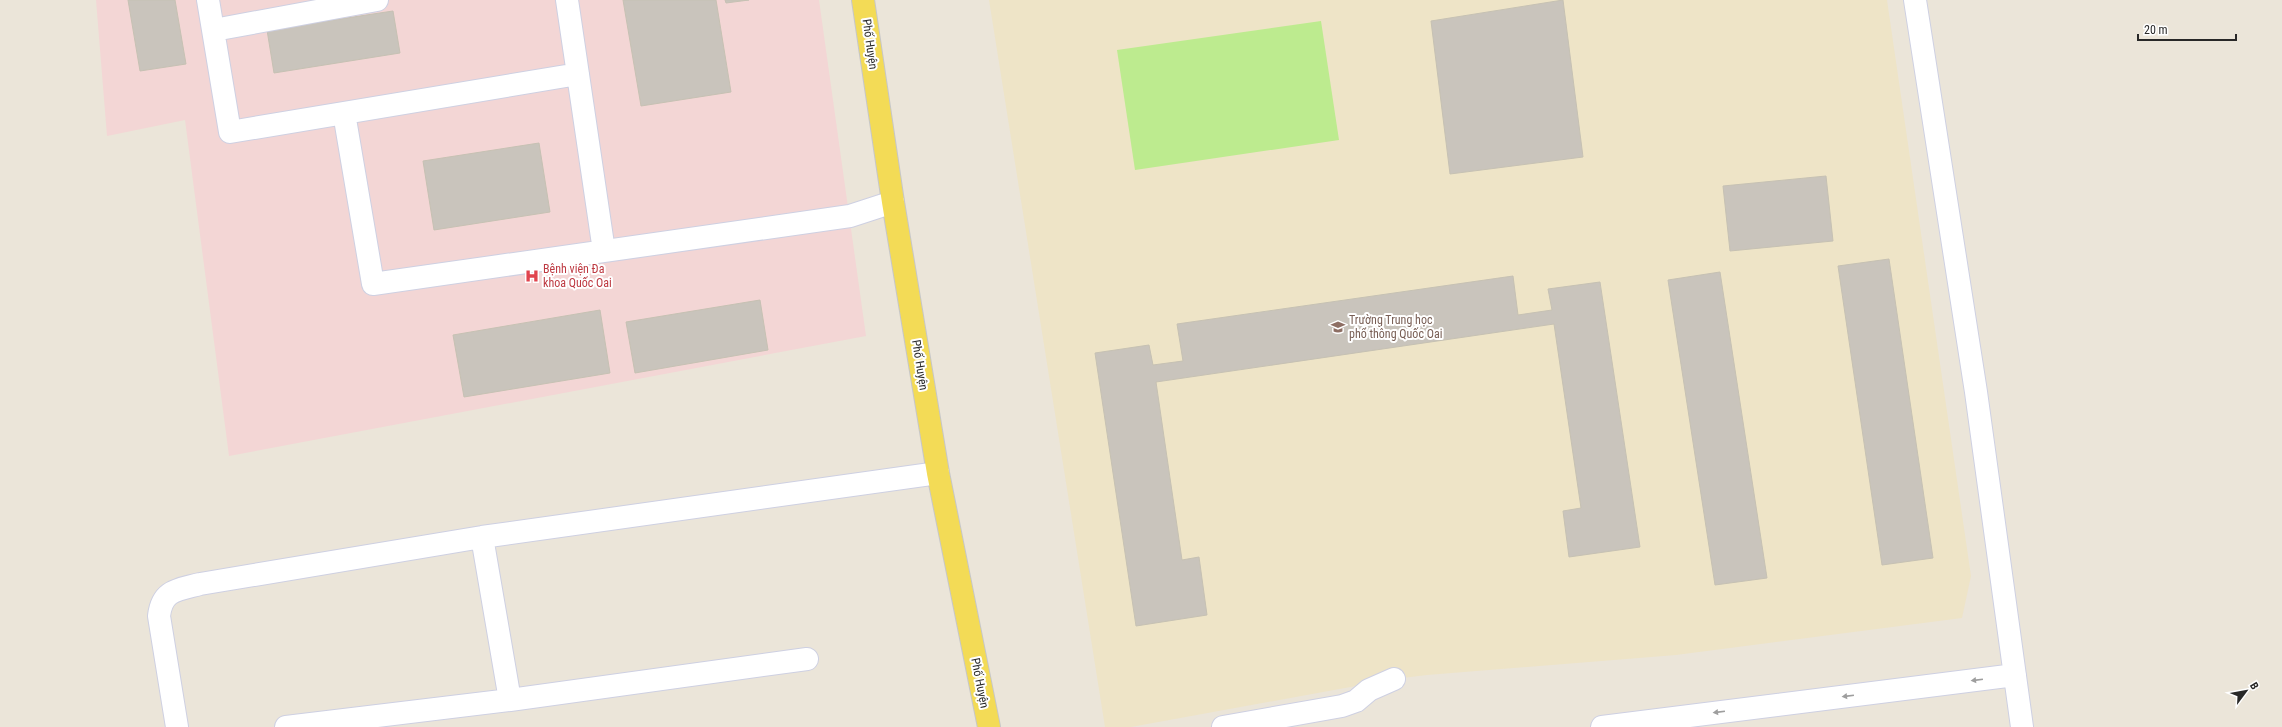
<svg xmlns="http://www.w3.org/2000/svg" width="2282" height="727" font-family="'Roboto Condensed',sans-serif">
<rect width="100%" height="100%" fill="#ebe5d9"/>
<path fill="#eee4c7" d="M989,0H1887L1971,576L1962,618L1676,655L1427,675L1394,679L1131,727H1105Z"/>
<path fill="#f3d6d5" d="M96,0H819L866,336L229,456L185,120L107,136Z"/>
<path fill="#bdeb8f" d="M1321,21L1339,140L1135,170L1117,50Z"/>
<path fill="#c9c4bc" stroke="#c6c1b3" d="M128,0H175L186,64L140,71Z
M623,0H716L731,92L641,106Z
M725,0H749L726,3Z
M1563,0L1583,157L1450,174L1431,21Z
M393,11L400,53L274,73L267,30Z
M539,143L550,212L434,230L423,161Z
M1826,176L1833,241L1730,251L1723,186Z
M1889,259L1933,558L1882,565L1838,266Z
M1720,272L1767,578L1715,585L1668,280Z
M1513,276L1518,315L1552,310L1548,289L1600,282L1640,547L1569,557L1563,511L1581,508L1554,324L1156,382L1182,560L1199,557L1207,615L1136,626L1095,353L1149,345L1153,365L1183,361L1177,324Z
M760,300L768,350L635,373L626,322Z
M600,310L610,373L464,397L453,335Z"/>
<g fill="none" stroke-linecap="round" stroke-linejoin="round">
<defs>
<path id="minor" d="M208,0L230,132L578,74
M567,0L604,251
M1915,0L1976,392L2022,727
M214,30L377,0
M344,113L373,284L850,216L893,202
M482,537L510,700
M177,727L159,616C162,590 177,590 200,584L482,537L938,473
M286,727L510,700L807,659
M1223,727L1342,706L1356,701L1369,690L1394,679
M1602,727L2015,675"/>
<path id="major" d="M863,0L893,202L938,473L989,727"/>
</defs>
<use href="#minor" stroke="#ced0e2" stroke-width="24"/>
<use href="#major" stroke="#c7c7c7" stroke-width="24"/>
<use href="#minor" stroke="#fff" stroke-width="22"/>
<use href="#major" stroke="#f3db56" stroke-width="22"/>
</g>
<defs><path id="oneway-solid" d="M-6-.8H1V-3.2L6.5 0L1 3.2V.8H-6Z"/></defs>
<g fill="#9e9e9e">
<use href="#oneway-solid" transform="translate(1977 680) rotate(173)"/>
<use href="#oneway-solid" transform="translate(1848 696) rotate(173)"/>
<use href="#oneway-solid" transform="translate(1719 712) rotate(173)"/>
</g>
<defs>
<symbol id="hospital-bare" viewBox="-9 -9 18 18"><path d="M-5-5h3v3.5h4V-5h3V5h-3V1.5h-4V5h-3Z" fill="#e0444e" stroke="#fff" stroke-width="2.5" paint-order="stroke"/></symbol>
<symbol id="school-bare" viewBox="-9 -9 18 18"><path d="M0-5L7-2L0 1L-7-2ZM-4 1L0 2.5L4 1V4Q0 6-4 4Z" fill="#8d6e63" stroke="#fff" stroke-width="2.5" paint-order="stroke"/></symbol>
</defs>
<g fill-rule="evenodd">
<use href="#hospital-bare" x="522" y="266" width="20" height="20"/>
<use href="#school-bare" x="1328" y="317" width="20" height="20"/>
</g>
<g text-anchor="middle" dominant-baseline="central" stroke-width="4" stroke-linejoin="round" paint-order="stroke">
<g font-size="12" fill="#282828" stroke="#fff">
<text transform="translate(870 44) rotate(82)">Phố Huyện</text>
<text transform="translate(920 365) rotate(81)">Phố Huyện</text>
<text transform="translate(980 683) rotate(79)">Phố Huyện</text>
</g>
<g font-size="12" fill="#be3a42" stroke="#fff" text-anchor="start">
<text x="543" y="269">Bệnh viện Đa<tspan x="543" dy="14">khoa Quốc Oai</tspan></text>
</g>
<g font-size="12" fill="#785e54" stroke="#fff" text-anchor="start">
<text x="1349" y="320">Trường Trung học<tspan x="1349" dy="14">phổ thông Quốc Oai</tspan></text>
</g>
</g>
<g transform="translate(2246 691) rotate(58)" stroke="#ffffff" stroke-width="3" paint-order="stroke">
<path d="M0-3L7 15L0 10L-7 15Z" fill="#282828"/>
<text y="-6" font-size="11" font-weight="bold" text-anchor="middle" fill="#282828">B</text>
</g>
<path d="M2138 34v6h98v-6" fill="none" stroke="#282828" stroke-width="2"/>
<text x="2144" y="34" font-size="12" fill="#282828" stroke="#ffffff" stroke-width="3" paint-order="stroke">20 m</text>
</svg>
